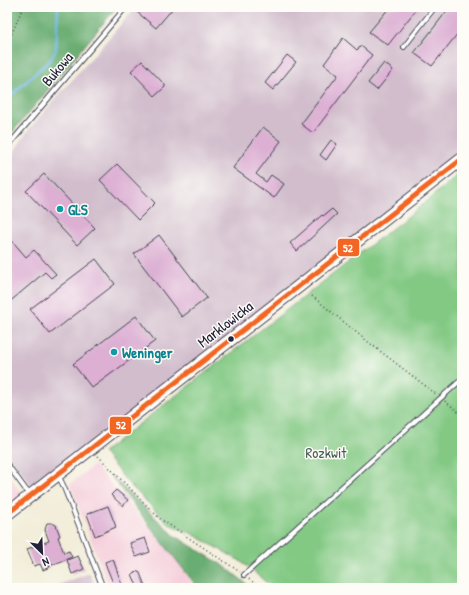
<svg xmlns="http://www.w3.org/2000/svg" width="469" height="595" font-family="'Patrick Hand',sans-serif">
<rect width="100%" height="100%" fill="#fdfcf7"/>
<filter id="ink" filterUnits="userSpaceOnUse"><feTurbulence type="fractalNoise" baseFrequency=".025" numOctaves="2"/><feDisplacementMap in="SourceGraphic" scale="8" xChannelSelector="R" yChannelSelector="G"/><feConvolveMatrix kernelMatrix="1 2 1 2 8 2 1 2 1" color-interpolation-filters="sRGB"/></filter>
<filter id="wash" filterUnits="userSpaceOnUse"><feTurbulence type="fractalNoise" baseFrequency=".012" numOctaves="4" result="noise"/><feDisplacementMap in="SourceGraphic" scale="16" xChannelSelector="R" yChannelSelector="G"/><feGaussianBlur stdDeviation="0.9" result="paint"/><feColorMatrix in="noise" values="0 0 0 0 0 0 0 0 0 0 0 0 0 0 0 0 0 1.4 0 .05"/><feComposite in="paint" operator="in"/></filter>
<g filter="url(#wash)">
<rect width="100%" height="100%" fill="#f3eeda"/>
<path fill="#f5cfdb" d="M94,465L177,560L195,588H109L70,484Z
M7,473L22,494L7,507Z"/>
<path fill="#d1bdcc" d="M136,7H462V147L441,170L34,489L7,453V162L29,129Z
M90,573L96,588H50Z"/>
<path fill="#83c984" stroke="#527660" d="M462,171V583L456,588H273L242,562L191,533L169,524L128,483L103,452L416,210Z"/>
<path fill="#6aad72" stroke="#466856" d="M7,7H117L7,139Z
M111,476L175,536L224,566L252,588H198Z"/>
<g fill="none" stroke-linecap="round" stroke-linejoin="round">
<path stroke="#70b7e7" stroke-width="2.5" d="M7,99L51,59L56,50L58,7"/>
</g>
<g id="blocks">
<path fill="#dcafd3" d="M141,7H174L156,28L137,12Z
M390,7H418L388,45L369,32Z
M450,7H462V28L432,66L414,53Z
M343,38L357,50L361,46L372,55L313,133L301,124L338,75L324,64Z
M287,55L296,62L273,90L265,83Z
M142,61L165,85V87L155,96L131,71Z
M384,63L393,70L377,90L368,83Z
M263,127L281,141L256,174L266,182L271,175L284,184L274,198L233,168Z
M331,140L337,144L326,160L320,155Z
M117,164L155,203L138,220L100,180Z
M44,174L95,228L77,245L26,191Z
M332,209L337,214L297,251L290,243L322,215L323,216Z
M7,235L26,257L34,250L56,274L51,278L45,272L7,304Z
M159,235L207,298L182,317L134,254Z
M96,259L115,284L50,334L30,309Z
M136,316L155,341L92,388L73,364Z
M116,490L128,500L123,506L111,495Z
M108,506L116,527L95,536L87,514Z
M47,523H52L56,525L60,536L58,537L64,553L69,551L72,557L49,566L50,567L43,570L40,564L34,566L27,549L49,541L45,530Z
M145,538L150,552L136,557L130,543Z
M78,556L84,569L72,574L67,560Z
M113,559L123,588H115L107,568L105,562Z
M139,571L146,588H138L132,574Z"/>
</g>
</g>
<g filter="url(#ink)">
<use href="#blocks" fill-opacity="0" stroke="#414153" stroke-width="1"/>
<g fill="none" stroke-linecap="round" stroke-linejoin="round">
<defs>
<path id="lane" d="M404,47L435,7
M7,147L126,7
M7,464L29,494
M58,475L63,485L73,510L103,588
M244,575L462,379"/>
<path id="secondary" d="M7,514L462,159"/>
</defs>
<use href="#lane" stroke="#414153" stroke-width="6"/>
<use href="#secondary" stroke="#414153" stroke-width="14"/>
<path stroke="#414153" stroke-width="1.5" stroke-dasharray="1 3" stroke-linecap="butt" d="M7,45L23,7
M312,296L367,341L436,394
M445,401L462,415
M98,456L159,518L240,572
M249,579L260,588
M460,588L462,586"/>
<use href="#lane" stroke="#fff" stroke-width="4"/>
<use href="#secondary" stroke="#fff" stroke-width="12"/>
<defs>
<path id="bus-1" d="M7,514L462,159"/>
</defs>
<use href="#bus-1" stroke="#fdfcf7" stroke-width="8"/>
<use href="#bus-1" stroke="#f26522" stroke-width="5"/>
</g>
</g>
<g fill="#0f9aa8" stroke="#fdfcf7" stroke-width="1.5">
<circle cx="60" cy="209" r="4"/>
<circle cx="114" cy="352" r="4"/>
</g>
<circle fill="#22223b" stroke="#fdfcf7" stroke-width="1.5" cx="231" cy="339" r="3.5"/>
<g text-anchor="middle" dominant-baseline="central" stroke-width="3" stroke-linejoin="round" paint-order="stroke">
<g font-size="15" fill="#22223b" stroke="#fdfcf7">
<text transform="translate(57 69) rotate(-50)">Bukowa</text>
<text transform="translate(225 324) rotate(-38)">Marklowicka</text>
</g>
<g font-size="15" font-weight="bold" fill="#0d838f" stroke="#fdfcf7" text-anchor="start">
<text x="68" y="209">GLS</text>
<text x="122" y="352">Weninger</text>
</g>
<g font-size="15" fill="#445c55" stroke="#fdfcf7">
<text x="326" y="452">Rozkwit</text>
</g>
</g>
<g stroke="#fdfcf7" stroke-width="1.5">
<rect x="337" y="238" width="23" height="19" rx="4" fill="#f26522"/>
<rect x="109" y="416" width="23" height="19" rx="4" fill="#f26522"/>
</g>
<g font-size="11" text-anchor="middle" font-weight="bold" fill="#fff">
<text x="348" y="252">52</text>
<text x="121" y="429">52</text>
</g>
<rect width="469" height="595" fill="none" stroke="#fdfcf7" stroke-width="24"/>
<g transform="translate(42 553) rotate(156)" stroke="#fdfcf7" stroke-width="3" paint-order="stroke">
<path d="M0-3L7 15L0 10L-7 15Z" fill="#22223b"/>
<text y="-6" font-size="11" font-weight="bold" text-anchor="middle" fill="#22223b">N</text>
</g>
</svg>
